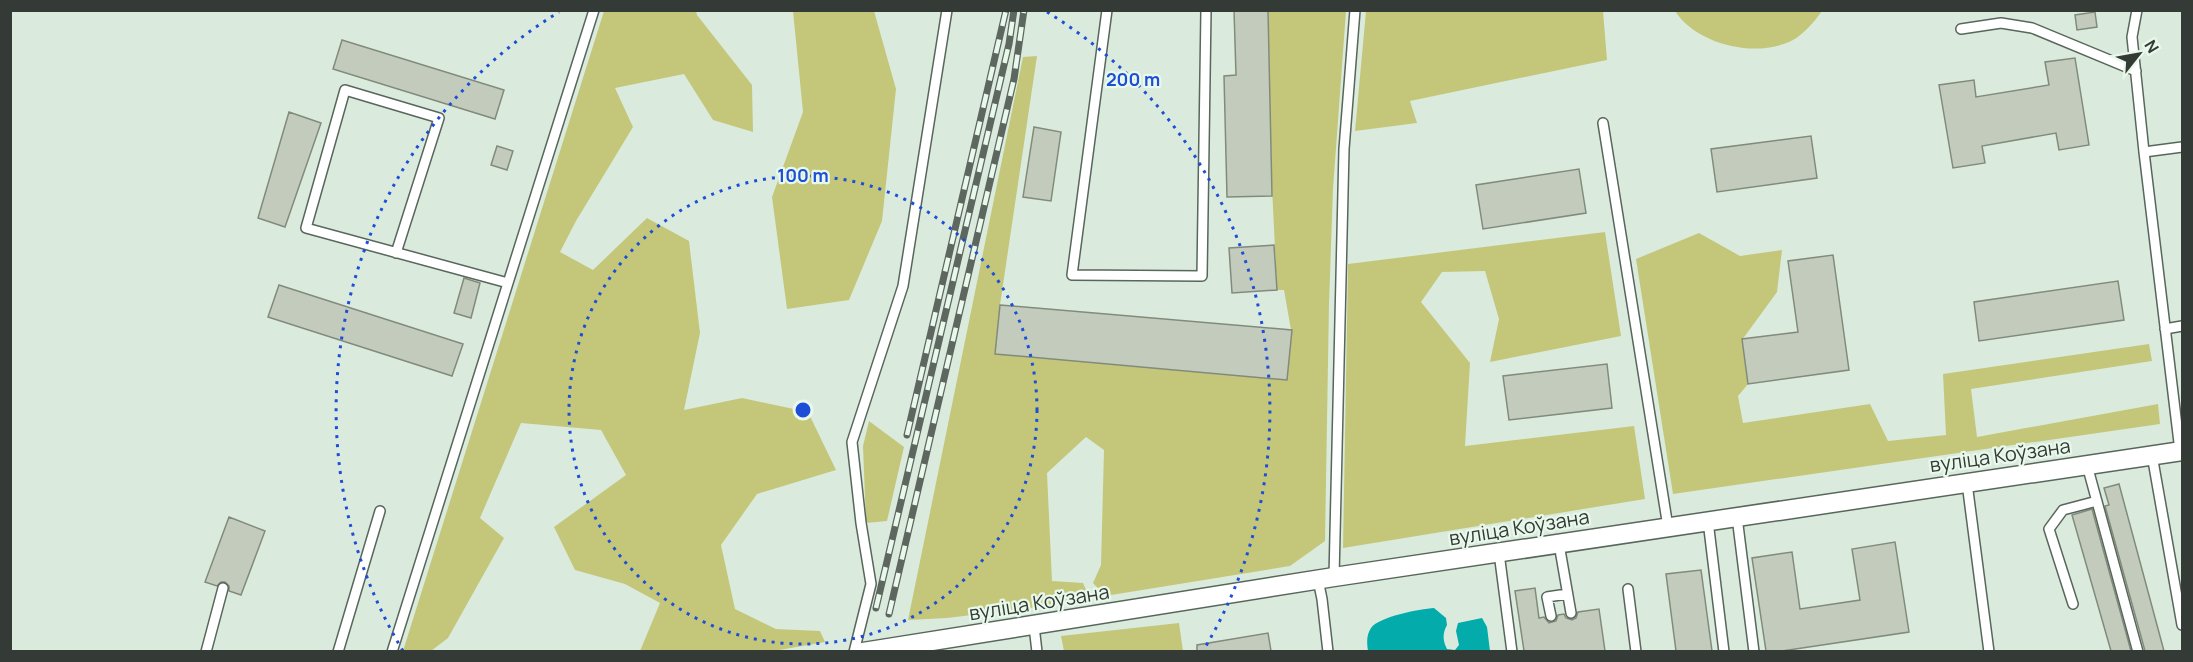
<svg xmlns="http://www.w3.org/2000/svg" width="2193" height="662" font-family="Manrope,sans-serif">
<rect width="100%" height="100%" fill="#daebde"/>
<path fill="#c4c77a" d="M604,11H696L697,15L752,85L753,132L713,120L684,74L615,88L633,127L576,221L560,252L593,270L647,218L689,241L700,333L684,410L742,398L808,412L836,470L757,494L721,545L735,609L776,629L820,631L825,642L774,651H620H640L660,603L625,584L575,570L554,527L626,475L601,430L521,423L480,518L504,538L448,638L431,651H403Z
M793,11H874L896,89L882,221L849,300L787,309L772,197L803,112Z
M1268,11H1346L1333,189L1329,304L1325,541L1290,566L1105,596L1093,583L1101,565L1104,450L1086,437L1047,473L1052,581L1083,583L1091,601L947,618L908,620L1023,57L1037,56L1000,305L995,354L1287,379L1291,330L1284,290H1277L1272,187Z
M1366,11H1603L1607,60L1410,101L1417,123L1355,131Z
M1675,11H1822C1815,21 1804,34 1793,40C1757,59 1697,45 1675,11Z
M1605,232L1621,336L1490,362L1499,319L1485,271L1442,272L1421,302L1470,363L1465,446L1634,426L1645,499L1343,548L1348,264Z
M1699,233L1740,256L1782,250L1777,292L1742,340L1748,384L1738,396L1743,423L1870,404L1888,441L1946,435L1943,374L2149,344L2152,361L1971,389L1977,437L2158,404L2160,424L1673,494L1636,259Z
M869,421L904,447L887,521L866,523L863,446Z
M1179,623L1183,651H1064L1061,636Z"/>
<path fill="#03abab" d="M1434,608L1446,618L1447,625C1442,634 1443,641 1447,649L1455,650L1459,645L1456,631L1458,623L1482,618L1487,627L1490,651H1368C1367,643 1366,636 1371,628C1378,617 1420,609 1434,608Z"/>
<path fill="#c3ccbc" stroke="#828b7b" stroke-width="1.5" d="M1234,10H1268L1272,196L1227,197L1224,76L1236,75Z
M2095,12L2097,27L2077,30L2075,15Z
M342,40L504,90L495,119L333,69Z
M2075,58L2089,145L2059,150L2056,133L1982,146L1985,163L1953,168L1939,85L1974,80L1976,97L2049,85L2045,62Z
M289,112L321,123L285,227L258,218Z
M1034,127L1061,132L1051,201L1023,197Z
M1811,136L1817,178L1717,192L1711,149Z
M497,146L513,151L507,170L491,165Z
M1579,169L1586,213L1483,229L1476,185Z
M1274,245L1277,290L1232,293L1229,248Z
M1833,255L1849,370L1748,384L1742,339L1798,332L1788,261Z
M464,278L480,283L471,318L454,313Z
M2118,281L2124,320L1979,341L1974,302Z
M279,285L463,344L452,376L268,317Z
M1000,305L1292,330L1287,380L995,354Z
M1607,364L1612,408L1509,420L1503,376Z
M2119,484L2164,651H2145L2105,506L2109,505L2104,488Z
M2092,509L2131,651H2111L2072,515Z
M229,517L265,531L241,595L229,591V586L225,582H221L217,586L205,582Z
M1895,542L1909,632L1782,651H1766L1752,558L1792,552L1800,609L1860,600L1852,549Z
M1701,570L1712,651H1676L1666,574Z
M1535,588L1539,618L1544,617L1549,623L1556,621L1558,615L1564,614L1566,618L1572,620L1576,618L1578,612L1599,609L1605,651H1524L1515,591Z
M1268,633L1271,651H1197V645Z"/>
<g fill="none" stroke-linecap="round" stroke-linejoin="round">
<defs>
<path id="service" d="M1107,10L1072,275L1202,276L1206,10
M2137,10L2132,37L2144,152
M1961,29L2001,23L2032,28L2136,71
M1603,123L1668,527
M508,283L594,10
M2165,329L2182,326
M2180,451L2144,152L2182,147
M2152,455L2182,625
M2087,465L2138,652
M1967,483L1989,652
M1737,517L1754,652
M1708,521L1724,652
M1559,544L1571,613
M1499,553L1512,652
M1334,577L1344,149L1355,10
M1318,580L1322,599L1328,652
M1628,589L1636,652
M2073,604L2049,529L2063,510L2097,501
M1551,616L1547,597L1567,594
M1034,626L1037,652
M206,652L223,588
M338,652L380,511
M392,652L508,283L306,228L345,90L439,118L396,253
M854,652L871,584L861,523L852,442L903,286L947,10"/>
<path id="minor" d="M863,652L1334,577L2182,451"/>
</defs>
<use href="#service" stroke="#58665b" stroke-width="12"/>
<use href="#minor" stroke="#58665b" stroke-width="21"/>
<use href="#service" stroke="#fff" stroke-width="9"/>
<use href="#minor" stroke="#fff" stroke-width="18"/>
<defs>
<path id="rail" d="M907,435L1006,10
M876,608L1009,44L1014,10
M889,614L1014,79L1024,10"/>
</defs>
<use href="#rail" stroke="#5d665f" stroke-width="7"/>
<use href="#rail" stroke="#e8f8eb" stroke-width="4.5" stroke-dasharray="14" stroke-linecap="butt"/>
</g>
<g fill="none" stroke="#1d4ed8" stroke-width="3" stroke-dasharray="3 6">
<circle cx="803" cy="410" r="234"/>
<path d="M403 651A467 467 0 0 1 559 12M1047 12A467 467 0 0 1 1203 651"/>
</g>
<g text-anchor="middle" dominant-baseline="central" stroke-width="4.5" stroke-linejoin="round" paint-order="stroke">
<g font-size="20" fill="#343a35" stroke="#e8f8eb">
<text transform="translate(2000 455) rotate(-8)">вуліца Коўзана</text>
<text transform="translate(1519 527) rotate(-9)">вуліца Коўзана</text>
<text transform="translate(1039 602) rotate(-9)">вуліца Коўзана</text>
</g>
</g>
<circle cx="803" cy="410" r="9" fill="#1d4ed8" stroke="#e8f8eb" stroke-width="3"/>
<g font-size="18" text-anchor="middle" font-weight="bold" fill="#1d4ed8" stroke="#e8f8eb" stroke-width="4.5" stroke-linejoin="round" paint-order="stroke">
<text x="1133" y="86">200 m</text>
<text x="803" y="182">100 m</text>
</g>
<rect width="2193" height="662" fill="none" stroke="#343a35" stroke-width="24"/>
<g transform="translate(2139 54) rotate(59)" stroke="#e8f8eb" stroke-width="4.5" paint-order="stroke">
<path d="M0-4.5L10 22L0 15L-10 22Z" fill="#343a35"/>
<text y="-9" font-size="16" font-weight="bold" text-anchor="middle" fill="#343a35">N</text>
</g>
</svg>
